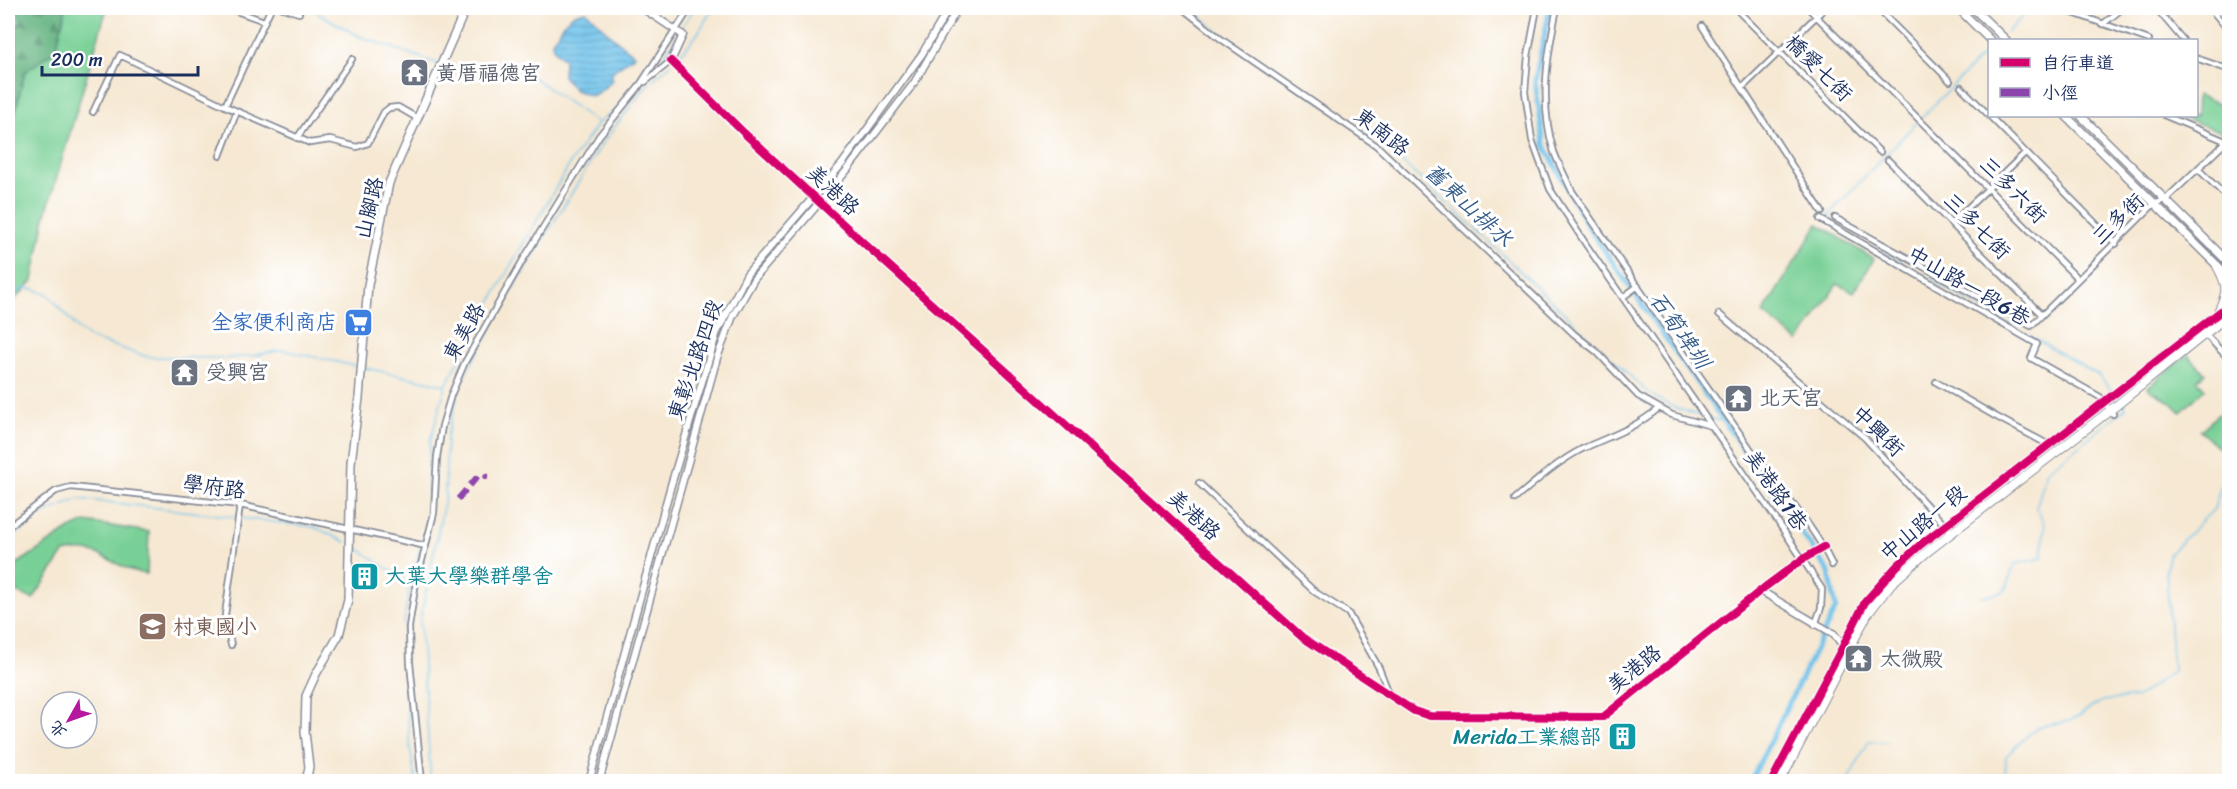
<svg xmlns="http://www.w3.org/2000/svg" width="2237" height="789" font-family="Sriracha,'LXGW WenKai TC',sans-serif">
<defs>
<pattern id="forest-firs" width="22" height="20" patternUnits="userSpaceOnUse" patternTransform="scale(1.5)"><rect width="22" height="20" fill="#62b27f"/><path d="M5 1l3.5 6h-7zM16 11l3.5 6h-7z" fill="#50916b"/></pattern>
<pattern id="water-rules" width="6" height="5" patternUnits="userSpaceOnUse" patternTransform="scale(1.5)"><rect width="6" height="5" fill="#6fc3eb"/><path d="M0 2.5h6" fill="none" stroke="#5a9fc2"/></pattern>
</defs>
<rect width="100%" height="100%" fill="#fff"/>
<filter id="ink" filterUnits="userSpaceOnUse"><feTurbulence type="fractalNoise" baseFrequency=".0167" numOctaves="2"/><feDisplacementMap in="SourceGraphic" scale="12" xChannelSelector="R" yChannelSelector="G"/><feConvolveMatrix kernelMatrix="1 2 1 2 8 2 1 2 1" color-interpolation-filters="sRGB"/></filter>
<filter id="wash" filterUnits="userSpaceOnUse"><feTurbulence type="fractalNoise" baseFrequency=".008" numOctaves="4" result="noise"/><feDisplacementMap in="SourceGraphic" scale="24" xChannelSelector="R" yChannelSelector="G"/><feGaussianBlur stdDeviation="1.35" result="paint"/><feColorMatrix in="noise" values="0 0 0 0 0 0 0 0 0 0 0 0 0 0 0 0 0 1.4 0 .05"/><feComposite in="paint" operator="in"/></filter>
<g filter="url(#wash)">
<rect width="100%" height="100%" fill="#f6e8d2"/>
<path fill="#79d096" stroke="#4a807a" stroke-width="1.5" d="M8,8H107L45,217L33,281L8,306Z
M2197,95L2229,107V128L2224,133L2178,116H2196Z
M1818,224L1874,259L1854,292L1837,284L1799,342L1763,313Z
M2188,355L2205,373L2197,380L2205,389L2181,412L2171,402L2150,390L2148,387Z
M2224,409L2229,415V454L2227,455L2200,431Z
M85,522L149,532L147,574C113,570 102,543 64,553L33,599L14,591L8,592V570L70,529Z"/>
<path fill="url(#forest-firs)" stroke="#3e706e" stroke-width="1.5" d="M12,8H66L56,49L25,72L8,142V36L21,22L18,11Z"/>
<path fill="url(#water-rules)" stroke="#4579a4" stroke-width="1.5" d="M586,11L616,40L635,55L612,72V80L602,90L592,96L575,90L563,76L564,60L553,48L552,41C566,26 561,16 586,11Z"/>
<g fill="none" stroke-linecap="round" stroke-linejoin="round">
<path stroke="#6fc3eb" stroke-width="1.5" d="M309,8L361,37L439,64
M1190,8L1233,43L1382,144L1481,234L1646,391C1664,405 1682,411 1704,417
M680,30L694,8
M2007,32L2030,8
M675,60L696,36L713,8
M443,66L486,79L505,68L534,78L597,123
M655,71L678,34
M1921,118L1988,50
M1833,224L1829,216L1832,211L1918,121
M1874,247L2098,375L2112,391
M10,300L23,288L33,289L49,295L78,329L92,339L148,357L228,358L252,356L282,350L360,367
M365,368L445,385
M1709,418L1724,422
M240,518L314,527L346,542
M8,542L42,514L79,499L236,517
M353,545L410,584
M1982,596C2015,592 2003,590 2015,564L2042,558L2045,525L2036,508L2047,471L2126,408L2123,404
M416,782L410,747L403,652L404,622L410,584L426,530L430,442L446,385L512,263L571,162L598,123L623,104
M431,782L420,620L445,498L447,436L460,385L508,297L603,142L647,85L671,64
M1847,782L1869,741L1887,742
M2005,782L2006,756L2037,727L2070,721L2102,701L2138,697L2173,671L2166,570L2170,553L2214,509L2227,463"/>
<path stroke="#6fc3eb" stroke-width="5" d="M1550,8L1535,81L1544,144L1588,227L1829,572L1836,608L1750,782"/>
</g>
</g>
<g filter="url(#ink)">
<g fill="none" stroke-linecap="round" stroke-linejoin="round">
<defs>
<path id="minor" d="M228,8L264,21
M283,8L299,13
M1182,8L1221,39L1377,146L1574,334L1597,352L1638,396L1672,415L1711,426
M1537,8L1528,56L1525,92L1532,140L1550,189L1587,246L1776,519L1822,589L1821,608L1815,625
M1557,8C1547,56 1539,104 1554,152C1559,165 1566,178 1572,191C1632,280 1695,368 1756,457C1782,493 1814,525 1832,565
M1735,8L1880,152
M1808,8L2078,279
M1877,8L1950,81
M2059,8L2149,40
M2156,8L2183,40
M2210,8L2230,32
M2103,24L2123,8
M1702,26L1822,212
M2196,58L2230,70
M645,82L671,61
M1743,87L1825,8
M1961,87L2116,244
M225,106L271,8
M93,112L120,55L225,106L310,143L330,140L357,147L368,143L384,112L389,108L398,107L417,118
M2166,116L2230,143
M297,138L352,59
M220,156L237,111
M1888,160L2042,315
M2198,169L2230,200
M1835,218L2031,326L2154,204L2165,200L2230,138
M1820,219L2037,344L2031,358L2100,397L2113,414
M1952,223L2025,153
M1623,297L1638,286
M1719,314L1865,438L1952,533
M2204,333L2230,360
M1936,382L1995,416L2049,445
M2227,460L2230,458
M1199,483L1315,592L1348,613L1379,668L1390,696
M1515,499C1536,481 1557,462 1582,449C1610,436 1634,429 1659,408
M8,527L56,491L71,487L240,505L426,546
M1761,591L1803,559L1824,547
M231,645L225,615L240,505
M422,782L410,663L409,627L415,588L434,513L437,457L442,426L451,395L465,362L523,260L599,136L638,88L690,8"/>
<path id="tertiary" d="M642,8L683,35L671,61L674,65L744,133L867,246L1302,637L1414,711L1430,716L1603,717L1761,591L1834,634L1843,646V650
M589,782L671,485L717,332L747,274L842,164L922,54L949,8
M599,782L717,358L733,316L754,279L848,169L914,83L958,8"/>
<path id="secondary" d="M1958,8L1990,40
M1973,8L2006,40
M2066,116L2230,278
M2081,116L2230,264
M306,782L309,767L305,732L306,696L316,674L339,635L348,600L351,463L359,398L368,285L389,183L466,8"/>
<path id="primary" d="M2217,266C2228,286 2228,291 2218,312
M1771,782L1843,646L1865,602L1897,566L1920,545L2230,304
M1780,782L1867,615L1891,584L1927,552L2117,405L2230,314"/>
</defs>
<use href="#minor" stroke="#888c98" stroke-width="8"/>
<use href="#tertiary" stroke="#888c98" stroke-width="9"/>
<use href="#secondary" stroke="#888c98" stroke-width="10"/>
<use href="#primary" stroke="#888c98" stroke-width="10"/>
<use href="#minor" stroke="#fff" stroke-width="4.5"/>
<use href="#tertiary" stroke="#fff" stroke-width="6"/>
<use href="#secondary" stroke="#fff" stroke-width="7"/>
<use href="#primary" stroke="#fff" stroke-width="8"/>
<path stroke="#8e44ad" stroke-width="6" stroke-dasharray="12 6" stroke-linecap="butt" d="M458,499L478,476L488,477"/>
<defs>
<path id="cycleway" d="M671,61L744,133L867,246L1302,637L1414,711L1430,716L1603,717L1765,587L1803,559L1824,547
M1771,782L1843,646L1865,602L1897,566L1920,545L2230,304"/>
</defs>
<use href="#cycleway" stroke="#fff" stroke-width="11"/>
<use href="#cycleway" stroke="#d6006c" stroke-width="8"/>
</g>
</g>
<defs>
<symbol id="temple-square" viewBox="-11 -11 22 22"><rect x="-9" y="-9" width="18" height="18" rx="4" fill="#6b7280" stroke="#fff"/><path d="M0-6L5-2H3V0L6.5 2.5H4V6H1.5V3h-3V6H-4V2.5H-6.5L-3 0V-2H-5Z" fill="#fff"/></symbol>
<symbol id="supermarket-square" viewBox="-11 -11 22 22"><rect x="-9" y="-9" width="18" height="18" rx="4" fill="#3f7fe0" stroke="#fff"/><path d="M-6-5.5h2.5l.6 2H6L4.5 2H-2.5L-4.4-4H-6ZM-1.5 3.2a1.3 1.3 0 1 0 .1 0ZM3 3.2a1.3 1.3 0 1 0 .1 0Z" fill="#fff"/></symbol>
<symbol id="building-square" viewBox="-11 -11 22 22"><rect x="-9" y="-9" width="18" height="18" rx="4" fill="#0f9aa8" stroke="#fff"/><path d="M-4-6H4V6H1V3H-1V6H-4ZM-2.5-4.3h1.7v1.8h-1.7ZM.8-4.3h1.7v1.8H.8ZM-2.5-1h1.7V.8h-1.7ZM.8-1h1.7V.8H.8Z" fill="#fff"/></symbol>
<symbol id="school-square" viewBox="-11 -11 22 22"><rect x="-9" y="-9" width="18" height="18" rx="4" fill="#8d6e63" stroke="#fff"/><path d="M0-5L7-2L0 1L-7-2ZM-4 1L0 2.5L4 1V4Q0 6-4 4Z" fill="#fff"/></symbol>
</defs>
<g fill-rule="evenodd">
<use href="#temple-square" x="398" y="56" width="33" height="33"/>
<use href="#supermarket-square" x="342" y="306" width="33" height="33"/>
<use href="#temple-square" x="168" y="356" width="33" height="33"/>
<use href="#temple-square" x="1722" y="382" width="33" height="33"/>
<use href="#building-square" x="348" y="560" width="33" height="33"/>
<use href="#school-square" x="136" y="610" width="33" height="33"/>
<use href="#temple-square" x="1842" y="642" width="33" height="33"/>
<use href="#building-square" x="1606" y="720" width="33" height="33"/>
</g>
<g text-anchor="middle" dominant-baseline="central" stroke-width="6" stroke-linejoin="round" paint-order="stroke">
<g font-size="21" fill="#1b2f5e" stroke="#fff">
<text transform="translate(1819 68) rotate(45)">橋愛七街</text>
<text transform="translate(1382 132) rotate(38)">東南路</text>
<text transform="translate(833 190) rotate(43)">美港路</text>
<text transform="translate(2013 190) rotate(45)">三多六街</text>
<text transform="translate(369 208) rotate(-77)">山腳路</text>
<text transform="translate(2118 219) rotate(-44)">三多街</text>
<text transform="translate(1977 226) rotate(45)">三多七街</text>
<text transform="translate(1969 286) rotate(30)">中山路一段6巷</text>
<text transform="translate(464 332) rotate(-61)">東美路</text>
<text transform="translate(695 360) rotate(-71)">東彰北路四段</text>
<text transform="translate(1878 431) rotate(44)">中興街</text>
<text transform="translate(214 487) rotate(7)">學府路</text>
<text transform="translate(1776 490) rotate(55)">美港路1巷</text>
<text transform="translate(1194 515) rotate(42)">美港路</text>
<text transform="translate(1923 523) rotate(-40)">中山路一段</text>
<text transform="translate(1634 669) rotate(-39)">美港路</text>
</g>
<g font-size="21" fill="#5b616d" stroke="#fff" text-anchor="start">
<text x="436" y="73">黃厝福德宮</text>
<text x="206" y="372">受興宮</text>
<text x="1759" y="398">北天宮</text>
<text x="1880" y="659">太微殿</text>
</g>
<g font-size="21" fill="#366cbe" stroke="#fff" text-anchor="end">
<text x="337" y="322">全家便利商店</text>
</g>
<g font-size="21" fill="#0d838f" stroke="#fff" text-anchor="start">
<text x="385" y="576">大葉大學樂群學舍</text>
<text x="1601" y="737" text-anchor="end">Merida工業總部</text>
</g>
<g font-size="21" fill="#785e54" stroke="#fff" text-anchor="start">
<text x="173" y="627">村東國小</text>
</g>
<g font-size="22" font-style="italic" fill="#345b88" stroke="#fff">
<text transform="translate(1469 205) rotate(43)">舊東山排水</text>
<text transform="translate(1680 330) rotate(55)">石筍埤圳</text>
</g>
</g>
<rect width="2237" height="789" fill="none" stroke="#fff" stroke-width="30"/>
<rect x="1988" y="39" width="210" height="78" fill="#ffffff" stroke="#a4acbf" stroke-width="1.5"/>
<rect x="2000" y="58" width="30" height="9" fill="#d6006c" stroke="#a4acbf" stroke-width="1.5"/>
<text x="2042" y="69" font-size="18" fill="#1b2f5e">自行車道</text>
<rect x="2000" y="88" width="30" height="9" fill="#8e44ad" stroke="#a4acbf" stroke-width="1.5"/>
<text x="2042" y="99" font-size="18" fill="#1b2f5e">小徑</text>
<g transform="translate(69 720) rotate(230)"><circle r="28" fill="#ffffff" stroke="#a4acbf" stroke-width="1.5"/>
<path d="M0-4.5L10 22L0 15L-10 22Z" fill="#b5179e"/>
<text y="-9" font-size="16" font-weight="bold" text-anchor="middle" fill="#1b2f5e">北</text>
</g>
<path d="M42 66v9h156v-9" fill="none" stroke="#1b2f5e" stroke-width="3"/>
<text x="51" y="66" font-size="18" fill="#1b2f5e" stroke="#ffffff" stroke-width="4.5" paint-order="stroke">200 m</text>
</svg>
